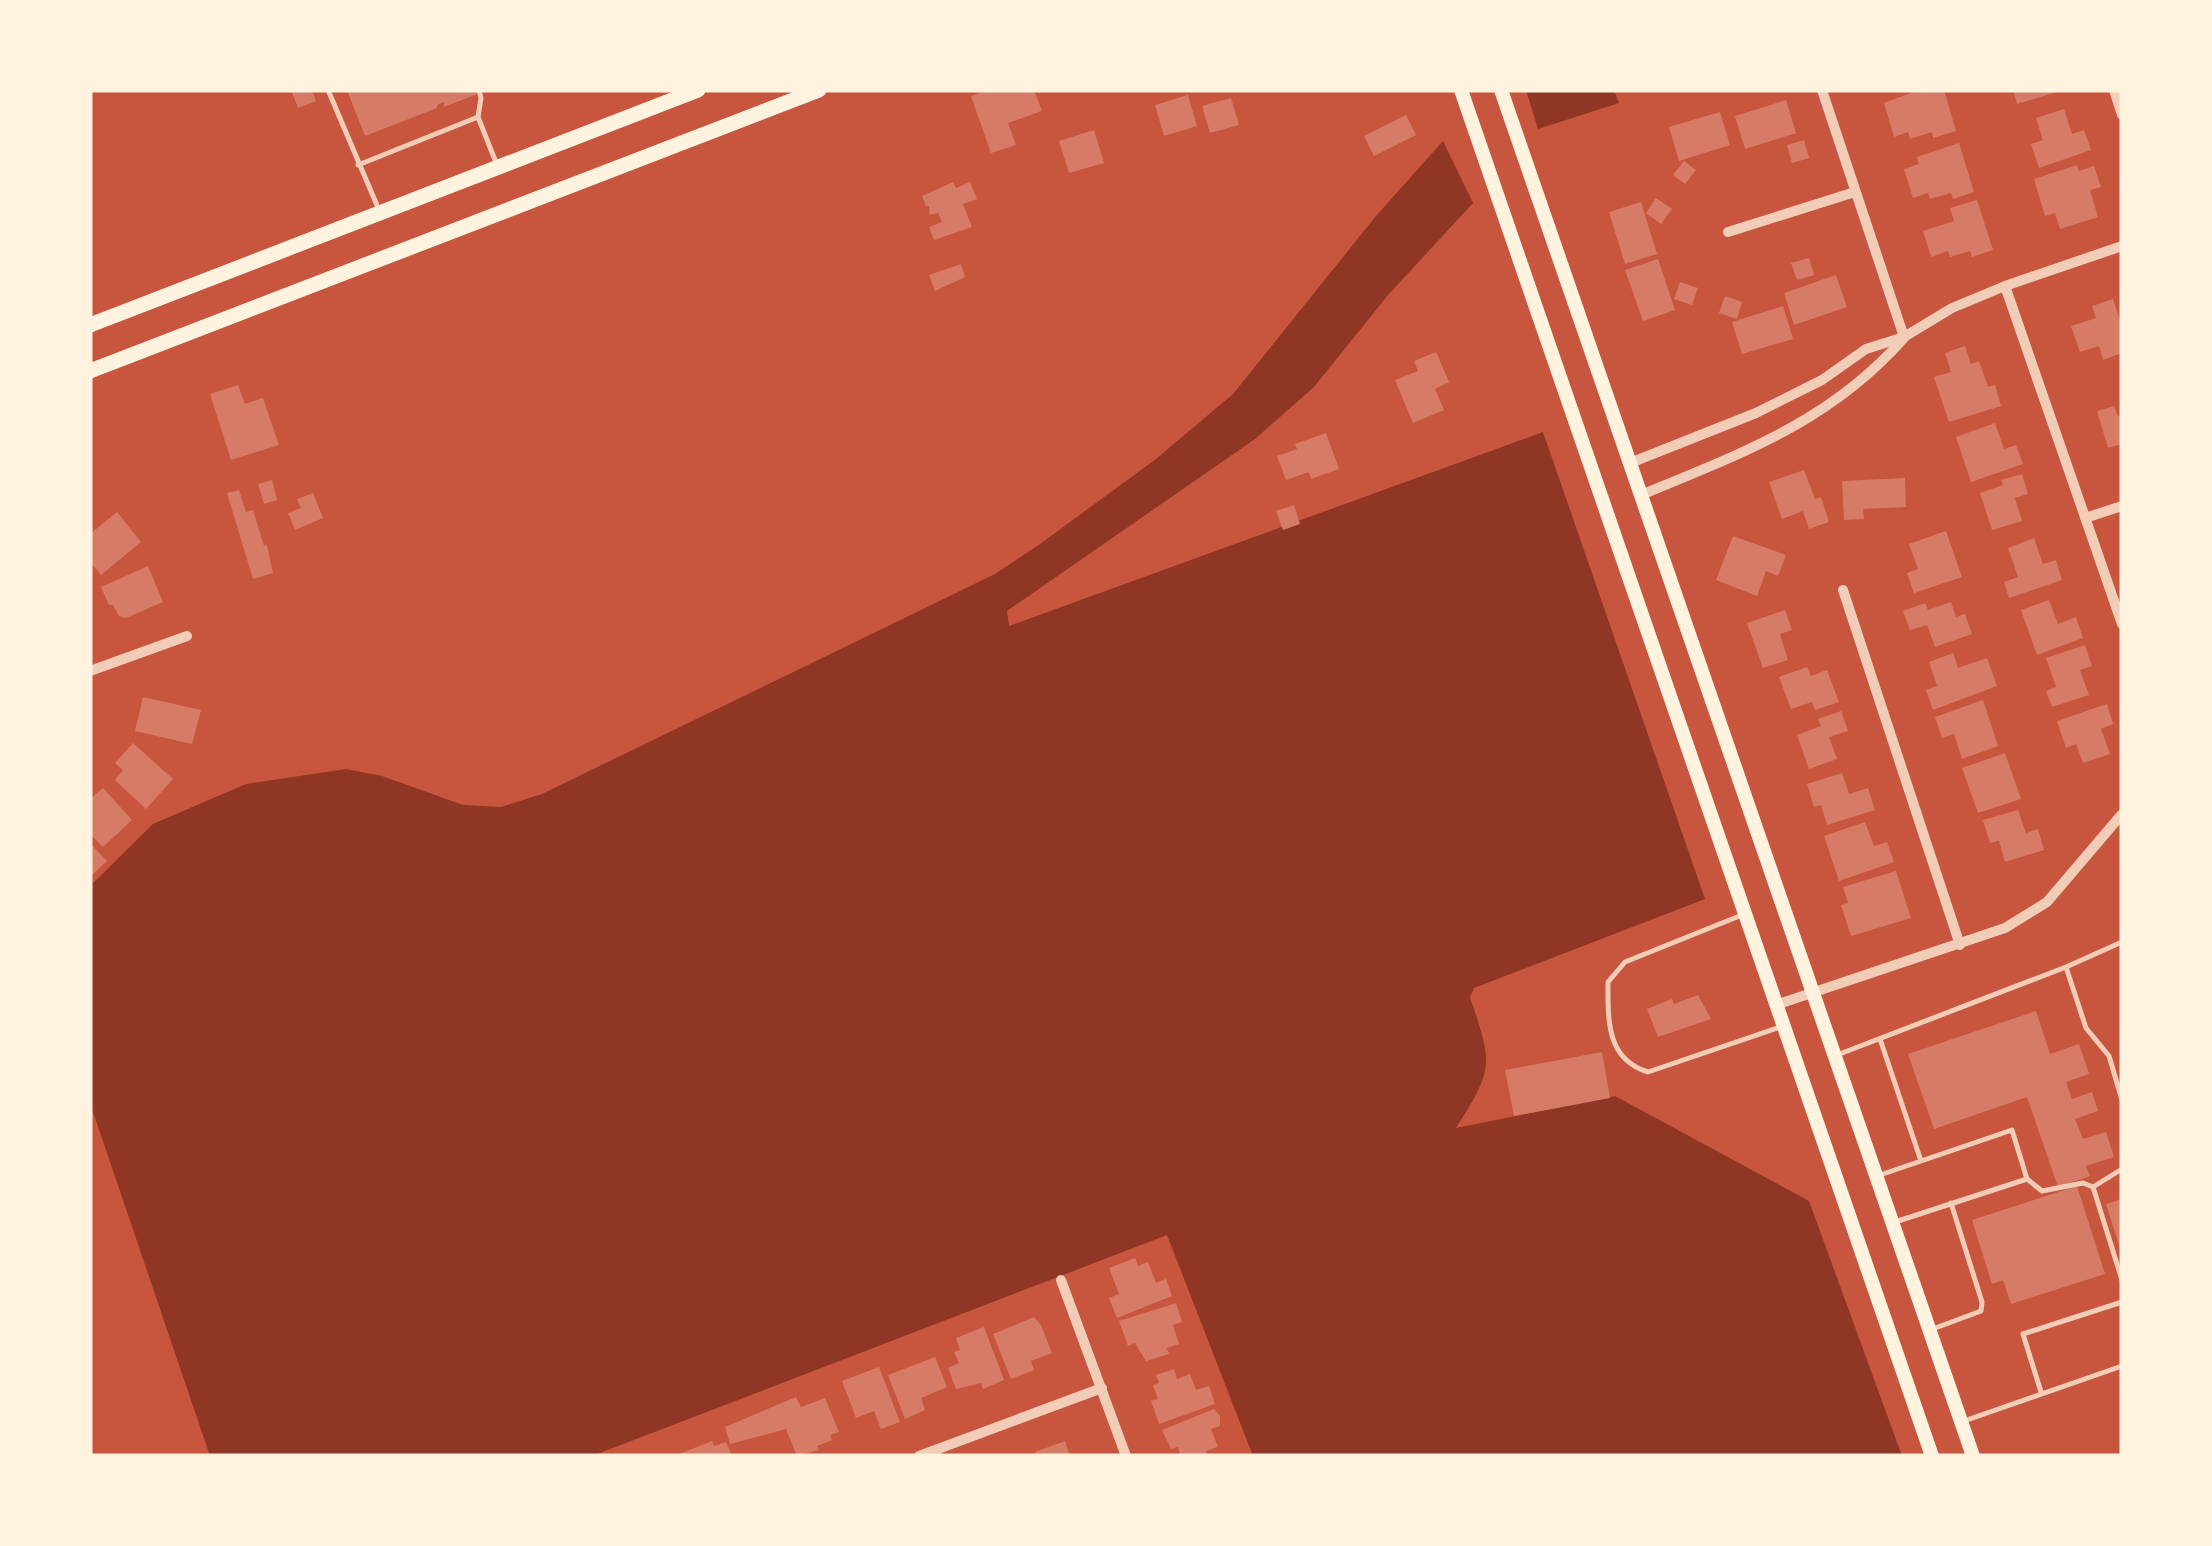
<svg xmlns="http://www.w3.org/2000/svg" width="2212" height="1546" font-family="'Asap Condensed',sans-serif">
<rect width="100%" height="100%" fill="#c8553d"/>
<path fill="#8f3625" d="M1526,90H1614L1619,103L1538,129Z
M1443,141L1473,203L1388,295L1314,387L1255,439L1007,611L1009,626L1543,432L1705,899L1474,988L1470,997C1492,1064 1495,1067 1456,1128L1615,1096L1809,1201L1902,1456H1253L1167,1235L592,1456H210L90,1103V886L153,824L246,784L346,769L382,776L463,805L501,807L542,794L995,574L1040,544L1156,459L1233,394L1376,216Z"/>
<path fill="#d67c66" d="M291,90H312L316,101L298,108Z
M347,90H475L477,94L444,107V102L437,105V108L365,136Z
M989,90H1034L1042,111L1008,123L1016,145L991,153L971,96Z
M1919,90H1944L1956,131L1933,138L1932,132L1910,139L1908,132L1894,137L1884,103Z
M2013,90H2060V91L2017,104Z
M1188,95L1197,126L1164,136L1155,105Z
M1231,98L1239,125L1210,133L1202,106Z
M1786,100L1796,133L1745,149L1735,116Z
M2064,109L2072,134L2084,130L2091,150L2039,168L2031,144L2043,140L2036,118Z
M1720,112L1730,145L1679,161L1669,127Z
M1406,115L1416,135L1374,156L1364,136Z
M1094,130L1104,163L1069,173L1059,141Z
M1804,140L1809,158L1792,163L1787,145Z
M1959,143L1974,192L1953,199L1951,193L1930,199L1928,193L1913,198L1904,169L1919,164L1917,157Z
M1684,161L1696,170L1685,184L1673,175Z
M2077,165L2079,171L2094,166L2101,187L2090,190L2098,217L2060,229L2055,213L2045,216L2034,179Z
M953,182L956,188L970,182L977,199L963,204L972,227L934,240L929,227L942,222L938,213L930,215L929,206H926L922,196Z
M1656,198L1672,209L1661,224L1646,213Z
M1977,200L1993,250L1972,257L1970,251L1950,257L1948,251L1931,257L1923,231L1954,221L1950,208Z
M1641,202L1657,254L1625,264L1609,212Z
M1809,258L1814,275L1797,280L1791,263Z
M1658,259L1675,310L1643,321L1625,270Z
M961,264L965,277L935,291L929,275Z
M1836,275L1847,307L1794,325L1784,293Z
M1680,282L1698,288L1692,305L1674,299Z
M1725,296L1742,302L1737,319L1719,313Z
M2113,299L2122,326V353L2103,360L2099,346L2080,352L2071,326L2096,318L2092,306Z
M1783,306L1793,339L1742,354L1732,322Z
M1965,346L1971,364L1979,361L1988,387L1995,385L2001,406L1949,422L1934,377L1951,372L1945,353Z
M1436,352L1449,382L1435,389L1444,410L1413,423L1395,380L1418,371L1414,361Z
M238,385L245,404L263,398L279,445L231,460L210,394Z
M2114,406L2118,416L2122,415V444L2108,448L2097,411Z
M1995,423L2004,449L2016,445L2023,464L1971,482L1956,437Z
M1326,433L1339,469L1311,479L1309,472L1286,480L1277,456L1297,449L1295,444Z
M1804,470L1815,499L1821,497L1829,522L1809,529L1803,511L1782,519L1769,482Z
M2022,474L2028,494L2015,498L2022,521L1992,530L1980,493L2003,485L2001,480Z
M1905,478L1906,507L1863,509L1864,519L1844,520L1842,481Z
M272,480L277,500L264,504L258,484Z
M239,490L246,512L253,510L264,546L267,545L273,573L253,579L227,493Z
M313,493L323,518L295,530L288,513L301,508L297,499Z
M1294,505L1300,524L1283,530L1276,511Z
M117,512L141,542L101,575L90,562V534Z
M1946,531L1962,577L1914,593L1907,573L1918,569L1909,544Z
M1733,536L1786,555L1778,576L1766,571L1757,596L1716,580Z
M2034,538L2043,564L2056,560L2062,580L2009,598L2004,582L2018,577L2008,548Z
M148,566L163,602L126,618L119,616L113,605H109L101,587Z
M2049,600L2058,624L2076,617L2083,638L2037,655L2021,610Z
M1951,602L1956,617L1965,614L1972,634L1935,647L1927,625L1910,630L1903,611L1925,603L1928,610Z
M1785,610L1792,630L1780,634L1788,660L1763,668L1747,623Z
M2085,645L2092,666L2080,670L2089,695L2052,707L2046,691L2056,687L2046,658Z
M1953,653L1958,668L1987,658L1997,686L1933,710L1926,690L1937,686L1929,662Z
M1807,667L1811,676L1827,670L1839,702L1815,710L1812,702L1791,709L1779,677Z
M143,697L201,710L192,744L135,731Z
M1983,700L1998,746L1962,759L1954,734L1942,738L1935,717Z
M2107,704L2113,724L2101,729L2110,754L2083,763L2076,744L2066,748L2057,721Z
M1841,711L1848,731L1829,737L1837,759L1809,769L1797,735L1821,726L1818,719Z
M133,743L173,779L146,809L115,780L123,770L115,763Z
M2005,753L2021,799L1978,813L1962,768Z
M1842,773L1849,794L1868,788L1875,810L1827,825L1821,805L1814,807L1807,784Z
M103,788L132,820L103,847L90,834V799Z
M2018,810L2026,833L2038,829L2044,850L2005,862L1999,841L1990,843L1983,820Z
M1865,822L1874,846L1887,842L1894,862L1839,881L1824,836Z
M90,843L107,861L90,877Z
M1896,871L1911,918L1851,936L1841,905L1848,903L1843,887Z
M1698,995L1711,1019L1658,1037L1647,1009L1672,999L1674,1004Z
M2036,1011L2050,1054L2079,1044L2089,1074L2066,1082L2072,1099L2092,1092L2098,1111L2075,1119L2083,1139L2106,1132L2114,1157L2086,1166L2090,1176L2058,1187L2027,1097L1934,1129L1908,1054Z
M1602,1052L1610,1098L1514,1116L1505,1070Z
M2077,1186L2105,1274L2011,1304L2003,1280L1992,1284L1972,1220Z
M2122,1199V1252H2121L2106,1204Z
M1135,1258L1138,1266L1148,1262L1156,1283L1166,1279L1172,1296L1117,1318L1109,1298L1119,1294L1109,1268Z
M1176,1303L1182,1322L1173,1325L1179,1344L1167,1348L1169,1354L1146,1361L1135,1343L1128,1346L1119,1321Z
M1034,1317L1041,1325L1052,1353L1031,1361L1034,1370L1011,1379L993,1334Z
M984,1327L1004,1380L983,1389L981,1383L956,1389L948,1368L959,1363L954,1352L960,1350L956,1338Z
M935,1357L947,1387L921,1398L925,1410L905,1419L888,1375Z
M879,1367L900,1422L881,1429L874,1411L856,1418L842,1381Z
M1174,1369L1177,1379L1190,1374L1196,1390L1209,1386L1215,1404L1159,1424L1151,1401L1158,1399L1153,1385L1159,1383L1156,1375Z
M796,1397L801,1407L825,1398L839,1432L830,1435L832,1440L817,1446L819,1450L797,1456L786,1429L730,1444L725,1427Z
M1214,1409L1220,1416V1426L1211,1429L1218,1447L1206,1451L1208,1456H1180L1178,1447L1171,1449L1162,1430Z
M712,1441L714,1446L726,1442L732,1456H674Z
M1065,1441L1070,1456H1037L1035,1452Z"/>
<g fill="none" stroke-linecap="round" stroke-linejoin="round">
<path stroke="#f1ccb7" stroke-width="5" d="M328,90L379,210
M479,90L481,98L478,117L497,165
M358,165L478,117
M1742,915L1625,962L1608,982C1608,1020 1606,1059 1648,1072L1783,1026
M2066,967L2122,942
M1880,1039L1921,1161
M1837,1055L2066,967L2086,1028L2109,1056L2122,1100
M2122,1169L2093,1187L2122,1280
M1880,1175L2012,1130L2027,1179L1895,1222
M2027,1179L2042,1191L2083,1183L2093,1187
M1930,1330L1981,1311L1982,1302L1951,1203
M2041,1392L2023,1334L2122,1302
M1964,1421L2122,1366"/>
<path stroke="#f1ccb7" stroke-width="10" d="M1822,90L1904,337
M2114,90L2122,115
M1728,232L1855,192
M2005,286L2122,624
M1630,463L1756,413L1822,380L1866,349L1904,337L1952,308L2005,286L2122,246
M1641,495C1742,453 1830,422 1904,338
M2085,518L2122,506
M1843,590L1960,945
M90,671L187,636
M1776,1005L2005,928L2047,902L2122,814
M1061,1280L1126,1456
M919,1456L1102,1388"/>
<path stroke="#fff3e0" stroke-width="14" d="M1461,90L1932,1456
M1501,90L1973,1456"/>
<path stroke="#fff3e0" stroke-width="15" d="M90,325L698,90
M90,371L819,90"/>
</g>
<rect width="2212" height="1546" fill="none" stroke="#fff3e0" stroke-width="185"/>
</svg>
